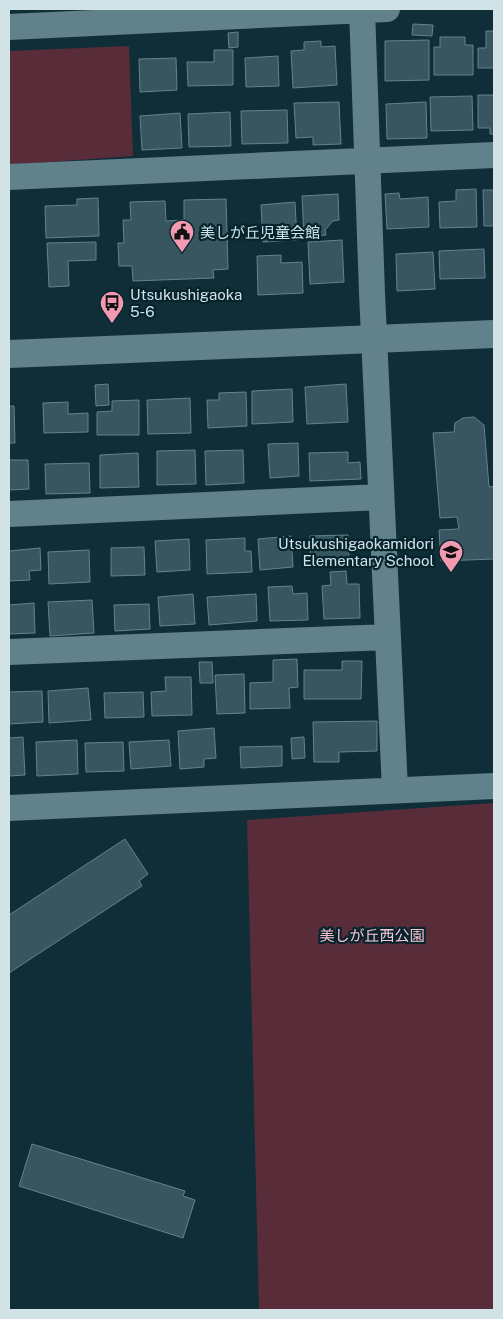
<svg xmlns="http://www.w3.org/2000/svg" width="503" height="1319" font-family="'Public Sans','Noto Sans JP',sans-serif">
<rect width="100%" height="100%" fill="#0f2e37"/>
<path fill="#582c39" d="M129,46L133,156L9,165V51Z
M494,803V1310H259L247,820Z"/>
<path fill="#37565f" stroke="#63838d" d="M413,24L433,25L432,36L412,35Z
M486,31H494V68H478V48H486Z
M238,32V47L229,48L228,33Z
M440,37H465V45H473V75H434V47H440Z
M429,40V80L385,81V41Z
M321,41V47L335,46L337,85L293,88L291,51L304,50V42Z
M214,50H233V85L188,86L187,62H214Z
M278,56L279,86L246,87L245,58Z
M176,58L177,90L140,92L139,59Z
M478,95H494V134H490V128H478Z
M472,96L473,130L431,131L430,97Z
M339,102L341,144L313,145V137L296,138L294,103Z
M426,102L427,138L387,139L386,104Z
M287,110L288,143L242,144L241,111Z
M230,112L231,146L189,147L188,114Z
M180,113L182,148L142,150L140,116Z
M476,189L477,227L440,228L439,202L456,201V190Z
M483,190H494V226H484Z
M399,193L400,199L428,197L429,227L387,229L385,194Z
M338,194L339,220L333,221L325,230L326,235L304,237L302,196Z
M98,198L99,236L46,238L45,206L77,205V199Z
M226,199L228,269L213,270L214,278L133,281L132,266H119L118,243H124L123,220H131L130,202L165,201L166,221L184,220V200Z
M295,202L297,240L263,242L261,205Z
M342,240L344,282L310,284L308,242Z
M96,242V260L68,261L69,286L49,287L47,243Z
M484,249L485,278L440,279L439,251Z
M433,252L435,289L397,291L396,254Z
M281,255V263L302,262L303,293L258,295L257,256Z
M108,384L109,405L96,406L95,385Z
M346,384L348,422L307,424L305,387Z
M292,389L293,422L252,424V391Z
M246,392L247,426L208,428L207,400H219V393Z
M190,398L191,433L148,434L147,400Z
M139,400V435H97V412L112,411V401Z
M68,402V414L88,413V432L44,433L43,403Z
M9,406H14L15,443H9Z
M474,417L484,425L489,487L494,486V559L441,561L439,530L459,529L457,517L440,518L433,433L454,432L455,423L463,418Z
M298,443L299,476L270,478L268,444Z
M195,450L196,484L157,485V451Z
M243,450L244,483L206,485L205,451Z
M348,452V463L360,462L361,479L310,481L309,453Z
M138,453L139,487L100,488V455Z
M9,460H28L29,489L9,490Z
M89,463L90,493L46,494L45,464Z
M348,535L349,558L340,559V566H310V536Z
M291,536L293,567L260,570L258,539Z
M245,538V551H251L252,572L207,574L206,540Z
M189,539L190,570L157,572L155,541Z
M144,547L145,575L111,576V548Z
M40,548L41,570L29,571L30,580L9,581V551Z
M89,550L90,582L49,584L48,552Z
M346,571L347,584H359L360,618L324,619L322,586L331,585L330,572Z
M292,586L293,594L307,593L308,620L270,621L268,587Z
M193,594L195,624L160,626L158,597Z
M256,594L257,621L209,625L207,597Z
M92,600L94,633L50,636L48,602Z
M34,603L35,633L9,634V605Z
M149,604L150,629L115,631L114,605Z
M297,659L298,687L289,688L290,708L250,709V683L273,682V660Z
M342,661H362L361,699H304V670H342Z
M199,662H212L213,683H200Z
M244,674L245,713L217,714L215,675Z
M165,677H191L192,715L152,716L151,692L166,691Z
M88,688L91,720L49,723L48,691Z
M42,691L43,722L9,724V692Z
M143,692L144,717L105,718L104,693Z
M377,721V751L339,752V762H314L313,722Z
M214,728L216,758L204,759V767L180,769L178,731Z
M23,737L25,775L9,776V738Z
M304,737L305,758L292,759L291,738Z
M77,740L78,774L37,776L36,742Z
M169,740L171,766L131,769L129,742Z
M123,742L124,771L86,772L85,743Z
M282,746V766L241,768L240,747Z
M125,839L148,874L139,881L142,886L9,973V915Z
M32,1144L185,1191L183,1196L195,1200L183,1238L19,1186Z"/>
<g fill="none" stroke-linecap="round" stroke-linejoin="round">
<path stroke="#61818b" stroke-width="26" d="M362,9L372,293L395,790
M9,27L387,9
M9,177L494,155
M9,514L381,497
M9,652L388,637
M9,808L494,786"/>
<path stroke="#61818b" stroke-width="28" d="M9,354L494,334"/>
</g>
<defs>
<symbol id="civic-pin" viewBox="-11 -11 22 30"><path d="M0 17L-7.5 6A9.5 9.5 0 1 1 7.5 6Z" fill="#f19ab1" stroke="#05242d"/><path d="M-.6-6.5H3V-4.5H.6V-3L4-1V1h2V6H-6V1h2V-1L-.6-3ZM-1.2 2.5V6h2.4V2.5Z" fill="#111"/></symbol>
<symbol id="bus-pin" viewBox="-11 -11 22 30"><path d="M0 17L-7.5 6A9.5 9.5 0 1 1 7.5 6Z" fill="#f19ab1" stroke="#05242d"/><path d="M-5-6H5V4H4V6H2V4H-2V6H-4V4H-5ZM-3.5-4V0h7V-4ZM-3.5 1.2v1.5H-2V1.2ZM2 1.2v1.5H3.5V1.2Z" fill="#111"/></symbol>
<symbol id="school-pin" viewBox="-11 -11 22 30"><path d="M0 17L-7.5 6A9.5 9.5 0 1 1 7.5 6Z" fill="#f19ab1" stroke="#05242d"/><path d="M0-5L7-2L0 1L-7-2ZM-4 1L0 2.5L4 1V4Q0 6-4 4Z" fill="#111"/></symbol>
</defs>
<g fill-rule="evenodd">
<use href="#civic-pin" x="168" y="218" width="28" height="38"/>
<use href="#bus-pin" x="98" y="289" width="28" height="38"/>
<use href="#school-pin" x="437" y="538" width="28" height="38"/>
</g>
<g text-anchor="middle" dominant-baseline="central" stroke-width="4.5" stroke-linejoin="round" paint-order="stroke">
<g font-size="15" fill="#d2e3e8" stroke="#05242d" text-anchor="start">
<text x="200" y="232">美しが丘児童会館</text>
<text x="130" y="294">Utsukushigaoka<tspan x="130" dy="17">5-6</tspan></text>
<text x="434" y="543" text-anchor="end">Utsukushigaokamidori<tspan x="434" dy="17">Elementary School</tspan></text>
</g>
<g font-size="15" fill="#fac3d0" stroke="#05242d">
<text x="372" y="935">美しが丘西公園</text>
</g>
</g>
<rect width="503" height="1319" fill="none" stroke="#d2e3e8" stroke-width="20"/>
</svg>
